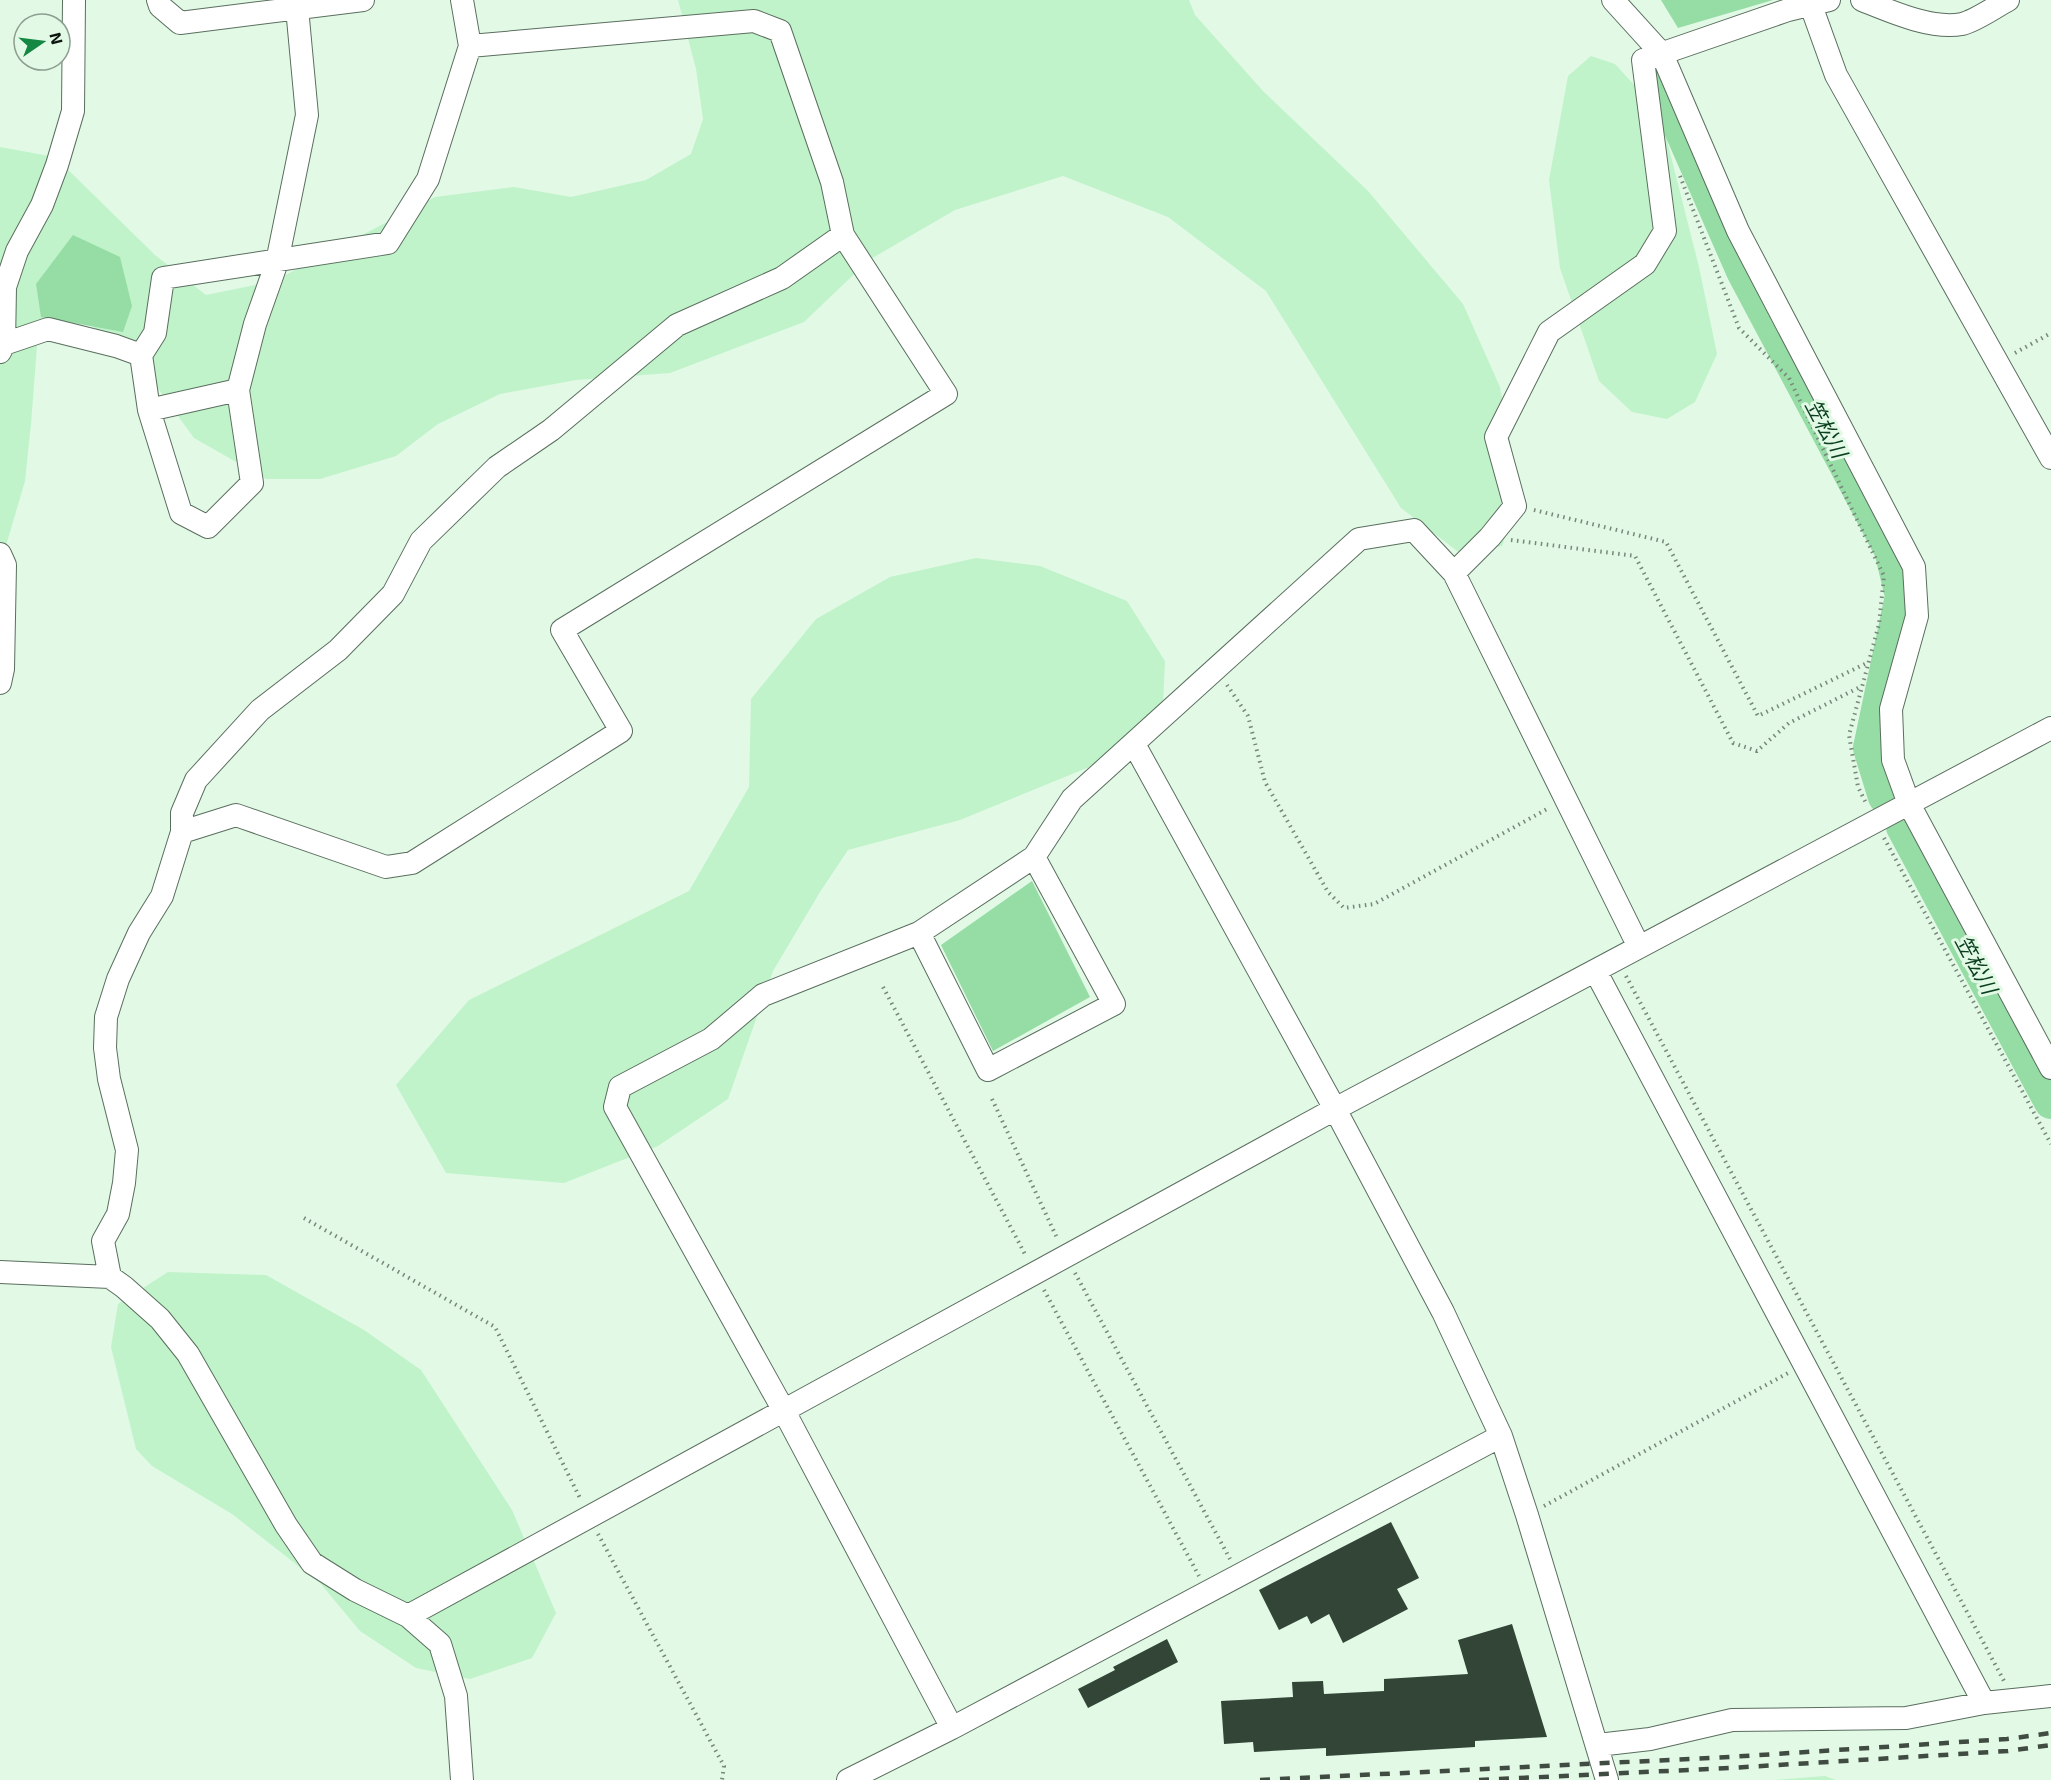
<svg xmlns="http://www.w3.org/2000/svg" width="2051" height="1780" font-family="'Exo 2','Noto Sans JP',sans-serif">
<rect width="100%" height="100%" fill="#e2f9e6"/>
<path fill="#c0f3ca" d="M678,0H1189L1195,15L1264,92L1368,191L1463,304L1500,387L1520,495L1502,546L1461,554L1401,508L1266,291L1168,217L1063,176L955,210L869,260L804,322L670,373L576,380L500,394L438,424L396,456L320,479H266L194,438L130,350L58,305L38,333L31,424L25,481L5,549L0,551V147L55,157L155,255L206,295L274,281L435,197L514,187L571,197L646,180L691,154L703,119L696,69Z
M1591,56L1615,64L1660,113L1699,267L1717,354L1695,402L1667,419L1632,412L1599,381L1560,268L1549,180L1568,76Z
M976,558L1040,566L1127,601L1165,661L1162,725L1094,765L960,820L848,850L820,892L773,971L728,1099L658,1146L564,1183L446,1173L396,1085L469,1000L689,891L749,787L751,699L816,619L890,577Z
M168,1272L266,1275L364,1330L421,1370L512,1510L556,1613L532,1658L470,1679L416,1668L360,1631L320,1583L232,1514L152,1466L136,1449L111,1347L118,1304Z
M1825,1776L1836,1780H1774Z"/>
<path fill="#95dca5" d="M1661,0H1773L1678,28Z
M73,235L120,257L132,306L123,332L41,317L36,284Z
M1032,881L1090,997L993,1051L941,945Z"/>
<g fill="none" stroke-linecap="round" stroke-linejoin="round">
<path stroke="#95dca5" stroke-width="34" d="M1657,75L1743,271L1891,550L1902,596L1870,748L1885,797
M1903,827L2051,1102"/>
</g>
<path fill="#324536" d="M1391,1522L1419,1578L1397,1589L1408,1609L1343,1643L1329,1614L1311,1624L1307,1616L1279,1630L1259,1590Z
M1512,1624L1547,1737L1475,1741V1747L1326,1756V1748L1254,1752L1253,1742L1224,1744L1221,1701L1293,1697L1292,1682L1323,1681L1324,1694L1384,1691V1679L1468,1674L1458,1640Z
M1167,1639L1178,1662L1088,1708L1078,1689L1115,1670L1113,1667Z"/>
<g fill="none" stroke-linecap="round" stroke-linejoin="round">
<defs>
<path id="minor" d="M158,0L160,6L180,23L363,0
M1613,0L1662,54L1738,231L1914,567L1917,616L1891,709L1893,760L1909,804L2051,1068
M1809,0L1836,75L2051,458
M1862,0C1890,11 1931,30 1962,24C1975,21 1995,7 2008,0
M297,8L307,115L277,262L255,324L238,390L252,483L208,527L181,513L149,410L141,355L155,333L163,278L388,243L428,179L470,46L462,0
M4,344L48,329L116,346L141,355
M0,352L4,344L5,287L17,251L42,205L57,165L73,111L74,0
M149,410L238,390
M0,554L5,565L3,669L0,683
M1454,573L1490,537L1515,506L1496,437L1549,332L1645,264L1665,231L1643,60L1788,10L1829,0
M1134,744L1335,1109L1443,1312L1501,1436L1527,1515L1607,1780
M182,832L236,815L386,867L412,863L621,731L562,630L946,394L843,235L832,182L780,31L754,21L470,46
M919,933L988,1070L1114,1004L1034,857
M1596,972L1984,1703
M0,1272L110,1277L124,1287L160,1319L188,1354L286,1525L312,1563L355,1590L408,1616L440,1644L456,1696L462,1780
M110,1277L103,1241L118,1214L124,1183L127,1150L109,1079L105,1048L106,1017L118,979L139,933L162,896L182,832V813L196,780L260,710L338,650L393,594L421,541L497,467L551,430L677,325L782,278L843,235
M408,1616L1335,1109L2051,728
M952,1728L784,1411L615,1107L620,1087L711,1039L763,995L919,933L1034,857L1072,799L1359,539L1414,530L1454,573L1639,947
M1598,1745L1650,1739L1732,1720L1906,1718L1984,1703L2051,1696
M848,1780L952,1728L1501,1436"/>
</defs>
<use href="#minor" stroke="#5a6e5e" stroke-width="24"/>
<path stroke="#78877a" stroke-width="4" stroke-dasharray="1.5 4.5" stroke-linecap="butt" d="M1680,176L1739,328L1789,378L1884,576L1879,624L1849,735L1858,787L1867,805
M2015,353L2051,333
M1534,510L1666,542L1758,716L1869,662
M1511,540L1635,556L1733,743L1757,751L1789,723L1862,686
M1227,685L1248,716L1265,782L1328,892L1344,908L1374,904L1549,808
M1884,838L2051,1144
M1626,976L2004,1681
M883,987L1026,1256
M992,1099L1058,1240
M304,1218L495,1327L581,1500
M1075,1273L1230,1559
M1044,1290L1199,1576
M1544,1506L1788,1373
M598,1534L724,1766L722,1780"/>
<use href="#minor" stroke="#fff" stroke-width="22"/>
<path stroke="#404b42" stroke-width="4.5" stroke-dasharray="10 10" stroke-linecap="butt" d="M1260,1780L1729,1757L2007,1739L2051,1733
M1479,1780L1729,1768L2008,1751L2051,1745"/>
</g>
<g text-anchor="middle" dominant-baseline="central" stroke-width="6" stroke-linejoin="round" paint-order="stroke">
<g font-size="21" font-style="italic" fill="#0b401e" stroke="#e2f9e6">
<text transform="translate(1827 428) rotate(62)">笠松川</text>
<text transform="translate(1977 964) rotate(62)">笠松川</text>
</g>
</g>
<g transform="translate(42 42) rotate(76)"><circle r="28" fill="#e2f9e6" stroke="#8d9e90" stroke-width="1.5"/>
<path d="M0-4.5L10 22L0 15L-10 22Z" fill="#148842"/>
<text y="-9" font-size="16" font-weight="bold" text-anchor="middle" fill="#0e150f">N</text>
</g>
</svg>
